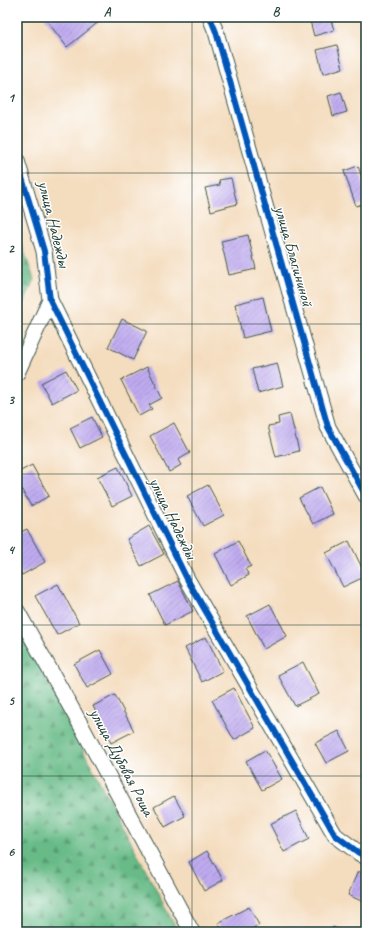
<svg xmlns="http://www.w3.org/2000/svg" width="383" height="949" font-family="Caveat,sans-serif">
<defs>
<pattern id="forest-firs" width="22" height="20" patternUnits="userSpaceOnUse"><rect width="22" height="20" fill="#68bb87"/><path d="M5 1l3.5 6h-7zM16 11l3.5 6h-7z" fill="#55996f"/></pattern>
<pattern id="building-hatch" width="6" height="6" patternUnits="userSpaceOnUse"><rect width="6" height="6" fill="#bfabf0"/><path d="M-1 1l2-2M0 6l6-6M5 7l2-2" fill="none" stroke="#9b8cc3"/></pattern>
</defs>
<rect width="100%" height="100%" fill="#fff"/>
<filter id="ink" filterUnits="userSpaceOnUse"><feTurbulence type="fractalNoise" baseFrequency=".025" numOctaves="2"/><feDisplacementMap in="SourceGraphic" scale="8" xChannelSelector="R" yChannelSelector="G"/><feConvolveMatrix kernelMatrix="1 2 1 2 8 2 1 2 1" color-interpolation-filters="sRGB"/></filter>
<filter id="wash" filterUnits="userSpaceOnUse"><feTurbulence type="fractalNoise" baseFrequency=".012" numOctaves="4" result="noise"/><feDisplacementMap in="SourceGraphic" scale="16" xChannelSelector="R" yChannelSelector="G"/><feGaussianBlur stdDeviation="0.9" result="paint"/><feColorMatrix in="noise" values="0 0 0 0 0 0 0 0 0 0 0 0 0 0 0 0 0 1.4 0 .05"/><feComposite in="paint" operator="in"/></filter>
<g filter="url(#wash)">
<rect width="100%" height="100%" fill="#f4ddbf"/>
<path fill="url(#forest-firs)" stroke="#447c5e" d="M17,232L34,279L17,321Z
M17,623L178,932H17Z"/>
<g id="blocks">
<path fill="url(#building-hatch)" d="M44,17H105L67,47Z
M309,17H330L334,30L314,36Z
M337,45L343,68L323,74L317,50Z
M341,92L347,112L333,116L328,96Z
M358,166L366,189V203L356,206L344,171Z
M231,178L237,204L211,211L205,188L220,185L219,180Z
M366,228V239L362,229Z
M248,235L256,269L229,275L221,241Z
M263,297L271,331L243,338L235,304Z
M122,319L147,331L133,360L108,347Z
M277,363L283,386L258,393L252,369Z
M147,367L162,398L149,405L152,409L139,416L121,380Z
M66,370L77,390L52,403L41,383Z
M290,414L299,451L276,457L268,426L279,424L278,417Z
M92,417L102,437L80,448L70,428Z
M174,423L190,453L178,460L181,465L169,472L150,436Z
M32,465L49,496L31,506L17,481V473Z
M118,467L132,496L112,506L97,477Z
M208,485L224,515L203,526L187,496Z
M320,487L333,514L313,524L299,498Z
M149,526L164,554L141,566L127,539Z
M27,529L45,562L22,575L17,566V534Z
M238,541L251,566L245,569L249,575L231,585L215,554Z
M349,541L366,576L343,587L326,553Z
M178,581L193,611L165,625L150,595Z
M58,584L79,623L57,635L35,596Z
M270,604L287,636L264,649L247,616Z
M206,637L223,671L202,682L185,648Z
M100,650L113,674L87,688L74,664Z
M303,662L319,694L295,706L278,675Z
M234,688L255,728L234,740L212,700Z
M115,695L134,731L111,743L93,706Z
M339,731L349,751L326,763L315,743Z
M265,750L282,779L262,790L246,761Z
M174,796L185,816L165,827L154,807Z
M296,811L309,839L284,852L270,824Z
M207,851L223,880L204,891L189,862Z
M358,871L366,875V903L348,895Z
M249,907L259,925L246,932H223L218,923Z
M333,927L345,932H331Z"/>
</g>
</g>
<g filter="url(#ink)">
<use href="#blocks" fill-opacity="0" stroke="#3f5549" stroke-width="1"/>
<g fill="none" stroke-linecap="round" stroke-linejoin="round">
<defs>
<path id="minor" d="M210,17L216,32L328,427L366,496
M17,161L44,251L50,300L187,579L335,835L359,853L366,857
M17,373L50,300
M17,611L83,729L192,932"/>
</defs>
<use href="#minor" stroke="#3f5549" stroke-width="17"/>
<use href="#minor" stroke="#fff" stroke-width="15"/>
<defs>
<path id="cycleway" d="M210,17L216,32L328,427L366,496
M17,161L44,251L50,300L187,579L335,835L359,853L366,857"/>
</defs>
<use href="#cycleway" stroke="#fff" stroke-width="8"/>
<use href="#cycleway" stroke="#0057b8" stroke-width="6"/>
</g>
</g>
<path fill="none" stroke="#1f3d34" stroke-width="1" stroke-opacity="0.55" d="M192,17V932M17,173H366M17,324H366M17,474H366M17,625H366M17,776H366"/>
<g text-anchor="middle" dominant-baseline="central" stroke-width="3" stroke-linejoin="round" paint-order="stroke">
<g font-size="17" fill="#1f3d34" stroke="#fff">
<text transform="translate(54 224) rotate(76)">улица Надежды</text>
<text transform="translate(294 256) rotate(74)">улица Благининой</text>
<text transform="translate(173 518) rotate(64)">улица Надежды</text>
<text transform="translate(122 762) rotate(62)">улица Дубовая Роща</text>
</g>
</g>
<rect width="383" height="949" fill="none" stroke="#fff" stroke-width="44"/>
<rect x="22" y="22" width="339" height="905" fill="none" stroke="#1f3d34" stroke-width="1.5"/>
<g font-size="13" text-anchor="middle" font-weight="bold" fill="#1f3d34">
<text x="107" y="16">A</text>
<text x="276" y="16">B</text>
<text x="11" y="102">1</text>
<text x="11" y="253">2</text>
<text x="11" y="404">3</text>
<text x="11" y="554">4</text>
<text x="11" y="705">5</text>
<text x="11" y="856">6</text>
</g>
</svg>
